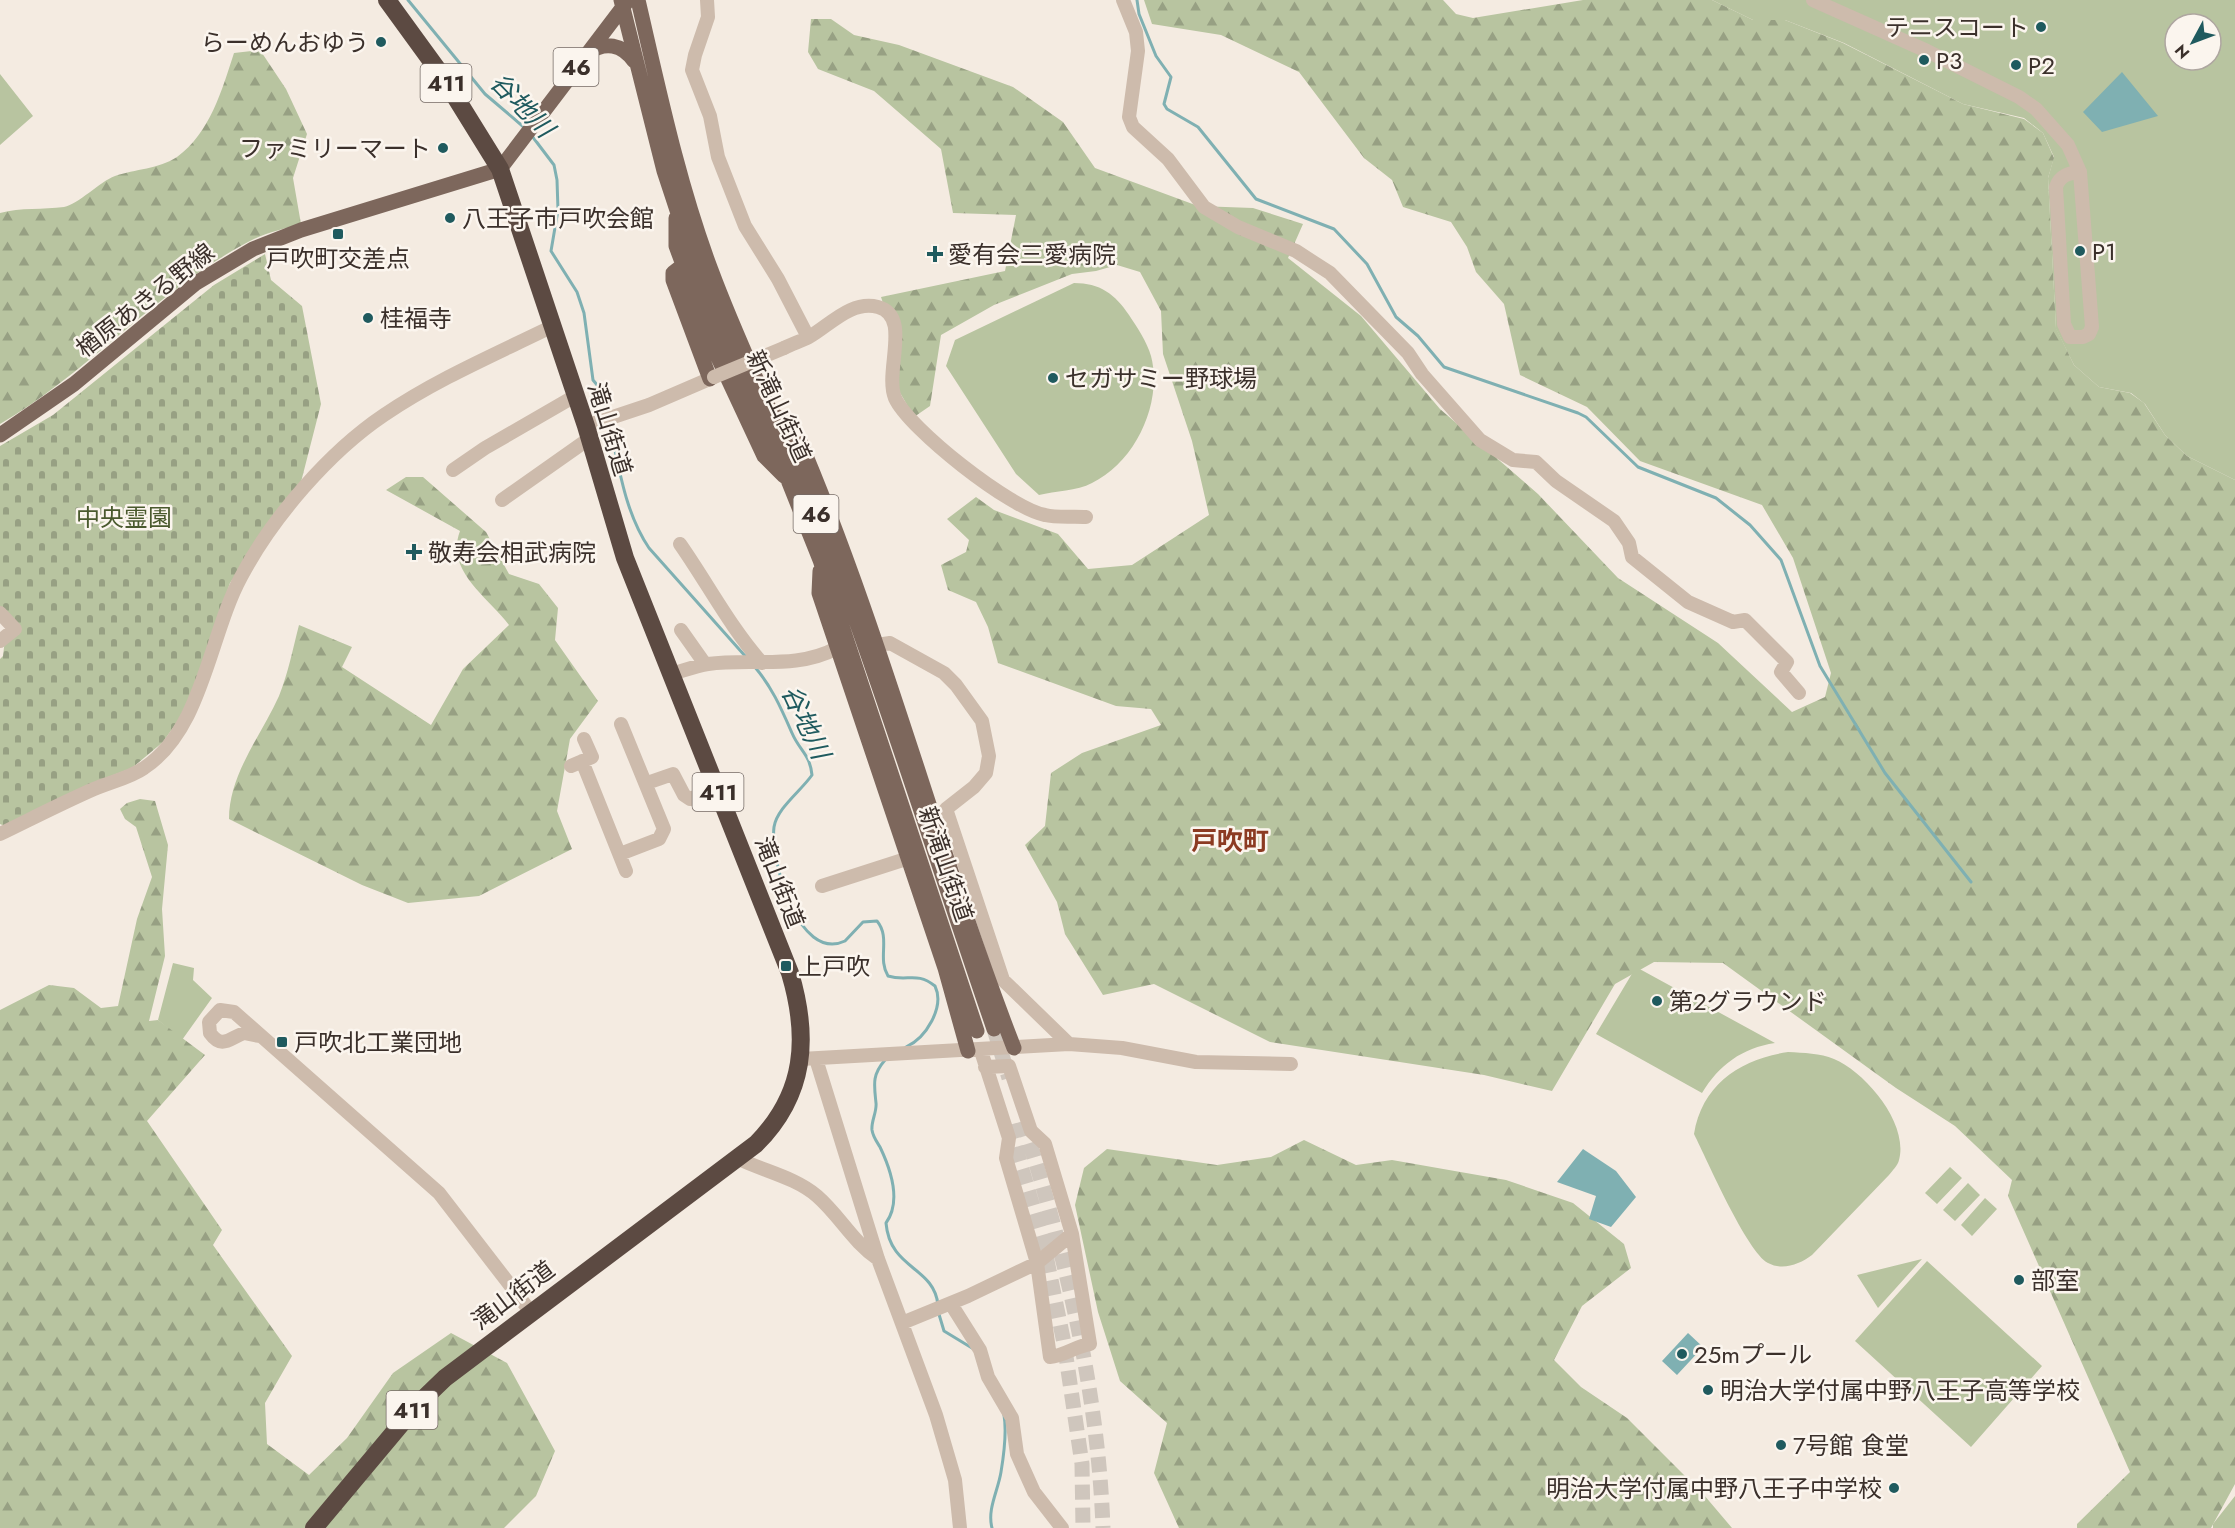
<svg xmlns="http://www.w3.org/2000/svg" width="2235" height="1528" font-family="Jost,'Noto Sans JP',sans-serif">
<defs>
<pattern id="forest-firs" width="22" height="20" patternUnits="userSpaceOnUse" patternTransform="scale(1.5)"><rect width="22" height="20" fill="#b8c4a0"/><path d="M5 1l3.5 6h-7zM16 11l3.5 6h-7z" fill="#97a083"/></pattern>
<pattern id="cemetery-stones" width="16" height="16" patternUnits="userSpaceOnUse" patternTransform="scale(1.5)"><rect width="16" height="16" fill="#b8c4a0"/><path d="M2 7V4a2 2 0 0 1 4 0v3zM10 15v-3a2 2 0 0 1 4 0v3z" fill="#97a083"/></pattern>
</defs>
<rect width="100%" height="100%" fill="#f4ebe1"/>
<path fill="#b8c4a0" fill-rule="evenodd" d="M1712,0H2235V480L2187,456L2165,435L2145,404L2131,393L2099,387L2074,365L2056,329L2048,178L2054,157L2043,133L2024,118L1963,104L1844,43L1785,20H1753ZM2175,24H2211V60H2175Z
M0,74L33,116L0,145Z
M1074,283C1100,283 1115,294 1129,315C1137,327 1147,342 1151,356C1163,402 1136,462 1092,483C1077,491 1055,491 1039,495L1016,474L946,366L955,340Z
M173,963L194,968L193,980L212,998L182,1040L158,1020Z
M1636,967L1775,1043C1742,1048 1719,1065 1702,1093L1596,1034Z
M1788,1052C1804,1053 1820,1053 1834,1059C1865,1072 1909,1123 1899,1160C1898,1165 1892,1171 1889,1175L1812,1255C1800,1264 1783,1271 1768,1263C1747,1252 1707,1160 1694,1134C1702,1084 1741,1059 1788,1052Z
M1950,1167L1962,1178L1937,1204L1925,1193Z
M1968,1183L1980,1195L1955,1221L1943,1210Z
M1985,1198L1997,1209L1972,1236L1961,1225Z
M1922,1259L1878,1308L1857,1275Z
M1927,1261L2042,1366L1971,1447L1855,1341Z
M2235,1496V1528H2213V1524Z"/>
<path fill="url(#forest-firs)" d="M1144,0H1443L1456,14L1473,18L1583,0H1712L1753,20H1785L1843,43L1963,104L2024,119L2043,133L2054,158L2048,178L2056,328L2074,365L2099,387L2130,393L2144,403L2165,435L2187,456L2235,480V1484L2211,1528H2077V1524L2130,1472L2008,1196L2012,1180L1955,1126L1896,1088L1723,963L1654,962L1615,984L1552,1091L1484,1075L1270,1042L1154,984L1103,995L1065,934L1057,902L1025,845L1045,826L1051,773L1082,753L1161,725L1151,709L1116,706L998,663L988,627L976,602L948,590L941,565L966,552L969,540L947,519L976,497L994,510L1058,534L1088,569L1132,565L1209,515L1192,441L1163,354L1161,311L1140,272L1117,265L1096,271L1072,274L994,305L941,335L930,406L914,417L899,391L897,345L881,297L1005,271L1016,215L953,213L941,149L874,91L818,69L808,52L811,19H831L854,35L899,45L1013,87L1063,122L1095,168L1198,206L1253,208L1303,224L1288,258L1361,316L1440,409L1538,494L1618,578L1718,643L1792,712L1825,697L1831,673L1793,558L1762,505L1640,461L1587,407L1520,375L1504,304L1476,272L1467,247L1451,222L1403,207L1392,180L1364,158L1299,72L1221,35L1152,24Z
M260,50L286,89L307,134L293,178L301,224C284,229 264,233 248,242C157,290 89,372 0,424V213C21,207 43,210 64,207C79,204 99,182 115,176C135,169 159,169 177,157C210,133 222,90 234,53Z
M406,477H423L486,532L509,574L539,584L558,608L555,640L598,701L570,739L557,811L572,849L479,896L408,903L362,885L229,819C229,774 261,736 279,696C288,674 293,648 299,625L352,647L342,667L431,725L463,669L509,625C487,596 445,571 460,531L386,490Z
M140,799L155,801L168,845L162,909L165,956L149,1021L158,1020L205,1055L147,1121L222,1230L213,1245L292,1356L265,1403L267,1444L309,1475L347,1438L393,1373L451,1333L507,1363L555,1451L536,1496L504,1528H0V1010L49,985L74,988L101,1008L118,1006L137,919L152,877L136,827L125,819L120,809L127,803Z
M1304,1140L1356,1165L1392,1160L1506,1180L1573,1203L1624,1244L1631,1268L1582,1306L1554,1360L1581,1387L1627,1418L1704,1495L1732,1528H1179L1154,1473L1167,1423L1120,1381L1098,1312L1075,1205L1084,1168L1107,1149L1217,1165L1271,1157Z"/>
<path fill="url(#cemetery-stones)" d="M265,254L271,280L302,306L321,404L301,482L230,583L189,705L163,742L132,768L87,785L7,827L0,824V659L3,656L5,639L18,629L0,609V446L53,415L214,285Z"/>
<path fill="#7fb0b2" d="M2122,72L2158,116L2102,132L2083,112Z
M1583,1149L1616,1171L1636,1197L1611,1227L1589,1219L1596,1196L1557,1182Z
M1688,1333L1703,1347L1677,1375L1662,1361Z"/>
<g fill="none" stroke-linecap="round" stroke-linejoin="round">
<path stroke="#7fb0b2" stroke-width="3" d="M408,0L485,94L526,129
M1137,0L1139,14L1156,56L1171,77L1164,104L1167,109L1198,127L1256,199L1334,229L1367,264L1396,317L1418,336L1444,367L1578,413L1586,417L1638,467L1716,498L1750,525L1781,560L1820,666L1885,773L1971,882
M532,136L554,165L557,180L558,210L551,251L577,292L584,313L593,380L602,391L607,413
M609,423C619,465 624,511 649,548L746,657
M754,666C772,687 781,708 792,733C799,750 810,754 812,775C801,791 777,808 774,827C770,859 798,963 845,941L863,922L877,921C891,938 877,958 888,976C908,982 916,971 935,986C945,1007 926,1038 906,1047
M885,1060C872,1075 874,1084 876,1103C877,1112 871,1121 872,1130C873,1137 877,1142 880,1147C891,1170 902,1201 886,1223C890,1270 934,1266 938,1305
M938,1311L944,1331L972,1348
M992,1528C987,1509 998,1491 1001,1472C1004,1454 1007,1433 1004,1415"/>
<path stroke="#cfc6bd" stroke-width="15" stroke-dasharray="15 8" stroke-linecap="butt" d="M994,1029L1009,1078
M1023,1121C1065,1254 1098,1388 1103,1528
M1009,1125L1043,1241L1064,1343L1082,1464L1083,1528"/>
<path stroke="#cdbbac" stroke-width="14" d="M707,0L708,17L695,55L692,70L710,116L718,157L745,226L778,279L808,337
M1123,0L1136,32L1138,51L1129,117L1133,127L1168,159L1204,207L1238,227L1296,251L1330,273L1408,353L1422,374L1480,440L1513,460L1536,462L1556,481L1614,521L1629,543L1632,557L1688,602L1733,622L1745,620L1787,662L1781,672L1799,693
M1813,0L1927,51L2019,97L2036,109L2068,145L2080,172L2092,327L2089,334L2083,337H2070L2064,324L2056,187C2060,175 2069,173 2080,172
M784,348C792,344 801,341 809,337C830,325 851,300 878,307C912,316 884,371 895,398C909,429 1011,509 1045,515C1057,518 1073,516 1086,517
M586,426L649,405L714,377
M453,470L485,448L575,396
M502,500L590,438
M680,544C708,584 730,627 762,663
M0,613L15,629L0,641
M681,630L705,664
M877,645L890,643L944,673L956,685L982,721L989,756L986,773L974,787L946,809L1003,980L1069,1044
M671,674C683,671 695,666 708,664C752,658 796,670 837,648
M582,761L626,871
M571,766L592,757L584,739
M647,783L673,774L684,795L690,799L717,788
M0,834C31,819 62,803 94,789C110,782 130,778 144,768C203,729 209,636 241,577C272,518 329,452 384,415C437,379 496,354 553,326
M620,854L659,839L664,829L621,724
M822,886L909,858
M259,1036L244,1033C230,1038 222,1050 210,1033L209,1022L220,1010L234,1012L439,1193L530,1311
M981,1051L1009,1138L1006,1158L1037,1263L1050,1357C1064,1356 1076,1346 1090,1344L1072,1234
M801,1059L1069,1044L1122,1048L1196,1062L1291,1064
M816,1059L878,1259L936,1415L955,1480L960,1528
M737,1158C763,1171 795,1177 817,1196C840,1216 852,1241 878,1259
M951,1304L980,1350L988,1377L1012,1418L1017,1454L1034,1492L1062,1528
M902,1323L968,1296L1037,1263L1072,1234L1045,1144L1031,1131L1009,1066L985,1067"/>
<path stroke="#7d675c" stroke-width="15" d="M621,0L664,171L696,268L733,360L788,480L820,560L977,1031
M638,0C659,90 678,182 711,270C747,367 796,460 833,557C891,713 940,872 994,1029
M588,53C605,41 622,44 634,61
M676,218V246L715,351L764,456L784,476
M682,266L673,273V280L710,379
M770,412L788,424L798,437C883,636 936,847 1014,1048
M0,435L74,384L196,283L253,249L301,230L500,169L626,3
M820,571L819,593L945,968L968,1051"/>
<path stroke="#5c4a42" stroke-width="18" d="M314,1528L417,1405L445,1378L756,1144C806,1094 809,1037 790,973L625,558L586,426L500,169L443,77L387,0"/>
<path stroke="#cdbbac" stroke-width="14" d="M714,377L784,348"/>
</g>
<g fill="#1f5a5e" stroke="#fbf5ee" stroke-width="2">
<circle cx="2041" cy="27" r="6"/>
<circle cx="381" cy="42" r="6"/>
<circle cx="1924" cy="60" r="6"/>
<circle cx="2016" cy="65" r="6"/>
<circle cx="443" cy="148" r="6"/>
<circle cx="450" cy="218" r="6"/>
<rect x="332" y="228" width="12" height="12" rx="3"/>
<circle cx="2080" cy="251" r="6"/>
<path d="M932 245h6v6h6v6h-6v6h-6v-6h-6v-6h6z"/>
<circle cx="368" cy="318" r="6"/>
<circle cx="1053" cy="378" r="6"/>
<path d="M411 543h6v6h6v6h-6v6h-6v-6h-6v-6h6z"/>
<rect x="780" y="960" width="12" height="12" rx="3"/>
<circle cx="1657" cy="1001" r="6"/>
<rect x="276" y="1036" width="12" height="12" rx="3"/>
<circle cx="2019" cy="1280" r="6"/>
<circle cx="1682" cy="1354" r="6"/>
<circle cx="1708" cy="1390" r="6"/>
<circle cx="1781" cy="1445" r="6"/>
<circle cx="1894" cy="1488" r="6"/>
</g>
<g text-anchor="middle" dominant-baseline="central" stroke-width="5" stroke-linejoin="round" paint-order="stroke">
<g fill="#fbf5ee" stroke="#756b66" stroke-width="1.5">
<rect x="553.5" y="48" width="45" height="38" rx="4.5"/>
<rect x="420.5" y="64" width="51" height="38" rx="4.5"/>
<rect x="793.5" y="495" width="45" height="38" rx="4.5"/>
<rect x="692.5" y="773" width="51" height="38" rx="4.5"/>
<rect x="386.5" y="1391" width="51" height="38" rx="4.5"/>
</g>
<g font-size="22" font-weight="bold" fill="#3b302b">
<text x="576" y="67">46</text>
<text x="446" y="83">411</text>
<text x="816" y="514">46</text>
<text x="718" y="792">411</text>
<text x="412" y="1410">411</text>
</g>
<g font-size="24" fill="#3b302b" stroke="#fbf5ee" text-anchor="start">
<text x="2029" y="27" text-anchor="end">テニスコート</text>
<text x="369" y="42" text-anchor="end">らーめんおゆう</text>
<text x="1936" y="60">P3</text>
<text x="2028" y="65">P2</text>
<text x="431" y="148" text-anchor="end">ファミリーマート</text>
<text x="462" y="218">八王子市戸吹会館</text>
<text x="2092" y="251">P1</text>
<text x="948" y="254">愛有会三愛病院</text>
<text x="338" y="258" text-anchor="middle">戸吹町交差点</text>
<text x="380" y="318">桂福寺</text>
<text x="1065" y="378">セガサミー野球場</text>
<text x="428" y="552">敬寿会相武病院</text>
<text x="798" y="966">上戸吹</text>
<text x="1669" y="1001">第2グラウンド</text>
<text x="294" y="1042">戸吹北工業団地</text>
<text x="2031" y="1280">部室</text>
<text x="1694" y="1354">25mプール</text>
<text x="1720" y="1390">明治大学付属中野八王子高等学校</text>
<text x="1793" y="1445">7号館 食堂</text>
<text x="1882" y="1488" text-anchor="end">明治大学付属中野八王子中学校</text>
</g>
<g font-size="24" fill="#3b302b" stroke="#fbf5ee">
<text transform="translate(145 300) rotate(-38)">楢原あきる野線</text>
<text transform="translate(779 406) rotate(65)">新滝山街道</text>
<text transform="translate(610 429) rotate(73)">滝山街道</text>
<text transform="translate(946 864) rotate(71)">新滝山街道</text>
<text transform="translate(780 882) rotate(69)">滝山街道</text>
<text transform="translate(513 1295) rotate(-37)">滝山街道</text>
</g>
<g font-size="24" fill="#4a5a2e" stroke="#fbf5ee">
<text x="124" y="517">中央霊園</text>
</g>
<g font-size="26" font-style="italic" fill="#1f5a5e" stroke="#fbf5ee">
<text transform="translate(522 105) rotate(46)">谷地川</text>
<text transform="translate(806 722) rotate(65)">谷地川</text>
</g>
<g font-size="26" font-weight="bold" fill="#8c3b22" stroke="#fbf5ee">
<text x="1230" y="841">戸吹町</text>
</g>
</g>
<g transform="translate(2193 42) rotate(229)"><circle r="28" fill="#fbf5ee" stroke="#aea6a0" stroke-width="1.5"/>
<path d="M0-4.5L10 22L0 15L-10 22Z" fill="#1f5a5e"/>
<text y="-9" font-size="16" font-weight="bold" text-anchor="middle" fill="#3b302b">N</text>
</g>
</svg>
